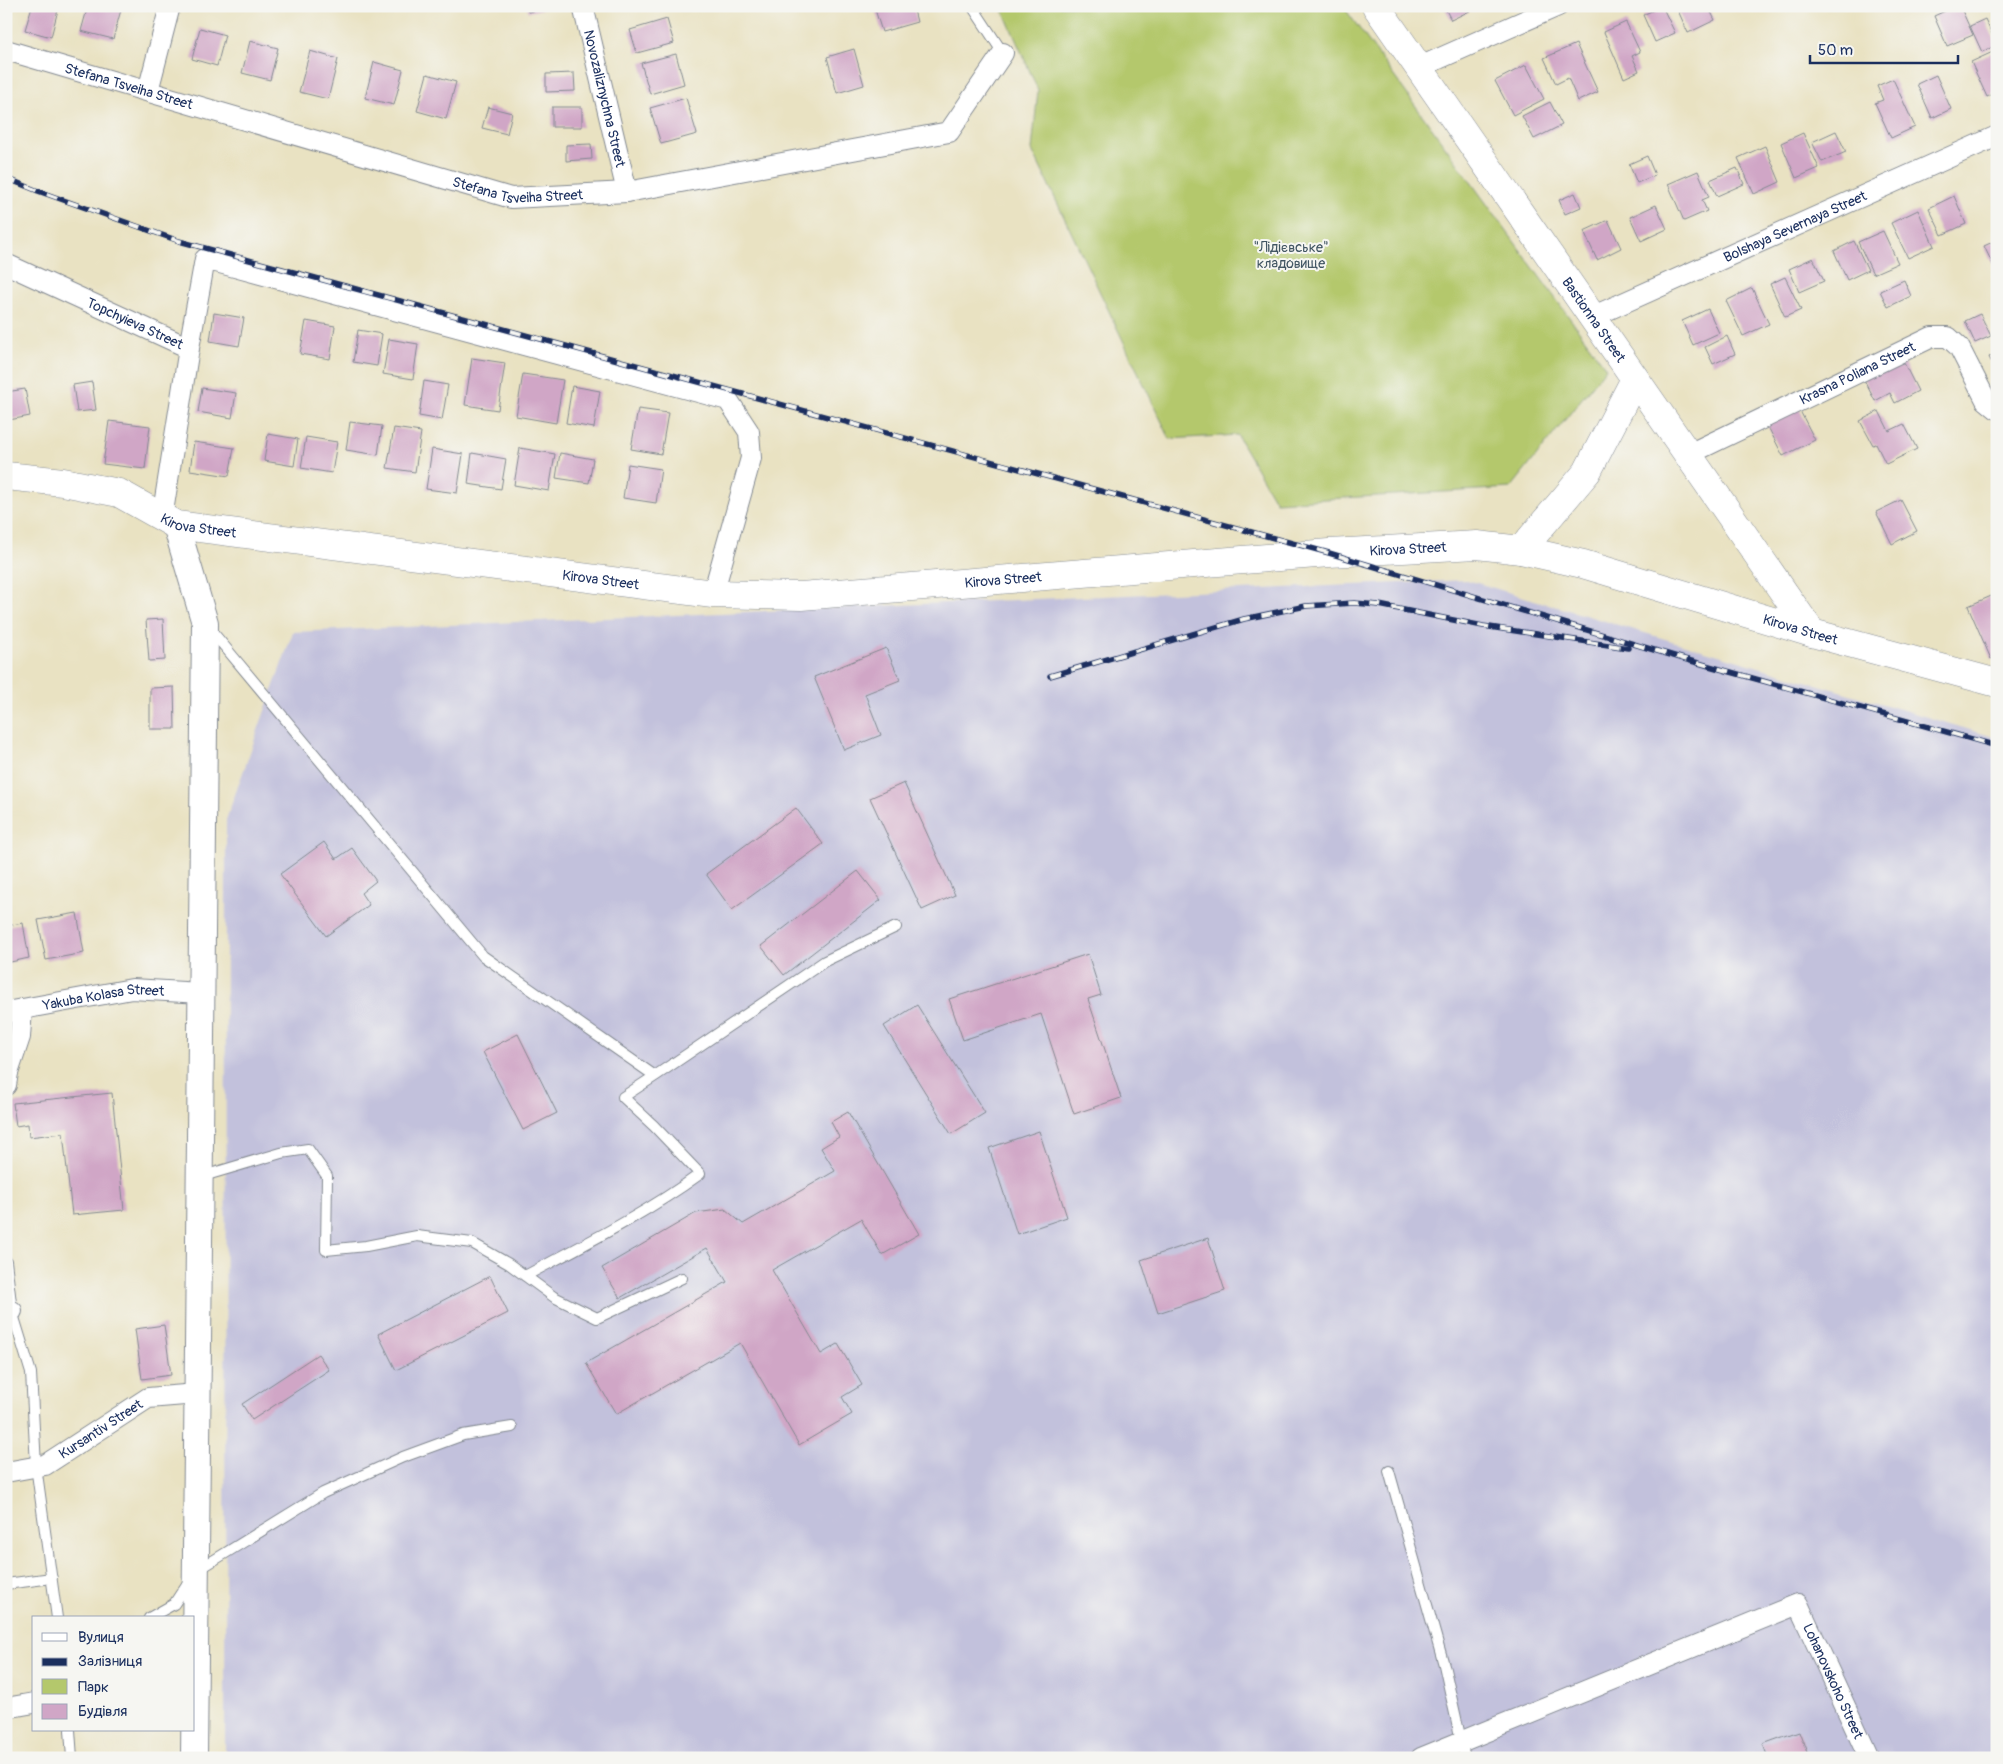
<svg xmlns="http://www.w3.org/2000/svg" width="2003" height="1764" font-family="Pangolin,sans-serif">
<rect width="100%" height="100%" fill="#f6f6f2"/>
<filter id="ink" filterUnits="userSpaceOnUse"><feTurbulence type="fractalNoise" baseFrequency=".02" numOctaves="2"/><feDisplacementMap in="SourceGraphic" scale="10" xChannelSelector="R" yChannelSelector="G"/><feConvolveMatrix kernelMatrix="1 2 1 2 8 2 1 2 1" color-interpolation-filters="sRGB"/></filter>
<filter id="wash" filterUnits="userSpaceOnUse"><feTurbulence type="fractalNoise" baseFrequency=".0096" numOctaves="4" result="noise"/><feDisplacementMap in="SourceGraphic" scale="20" xChannelSelector="R" yChannelSelector="G"/><feGaussianBlur stdDeviation="1.12" result="paint"/><feColorMatrix in="noise" values="0 0 0 0 0 0 0 0 0 0 0 0 0 0 0 0 0 1.4 0 .05"/><feComposite in="paint" operator="in"/></filter>
<g filter="url(#wash)">
<rect width="100%" height="100%" fill="#e9e2c2"/>
<path fill="#c2c1dc" d="M1467,580L1997,738V1758H225L226,820L293,632Z"/>
<path fill="#b4c86c" stroke="#687c65" d="M1001,6H1343L1606,368L1511,488L1276,502L1237,435L1170,439L1032,150L1038,90Z"/>
<g id="blocks">
<path fill="#d0a6c6" d="M32,6H59L51,37L25,30Z
M88,6H122L113,39L81,31Z
M527,6H546L547,8L528,12Z
M874,6H913L917,22L882,32Z
M1444,6H1480L1451,20Z
M1662,6L1675,33L1655,42L1643,15Z
M1676,6H1708L1715,20L1688,33Z
M1956,6H1960L1973,35L1947,46L1934,16Z
M667,19L674,43L637,53L630,30Z
M1985,19L1997,45L1982,52L1970,26Z
M1626,22L1640,52L1632,56L1639,71L1624,78L1604,32Z
M200,28L225,35L217,66L192,59Z
M250,41L278,48L270,80L242,73Z
M1576,44L1598,92L1578,101L1568,78L1556,84L1544,58Z
M854,49L864,85L837,93L827,57Z
M1997,50V92L1987,97L1971,62Z
M310,51L338,59L328,99L299,92Z
M676,54L684,84L650,94L641,63Z
M374,62L403,70L394,105L365,98Z
M1526,65L1544,99L1513,115L1495,81Z
M574,73L575,91L546,92V74Z
M427,74L456,82L446,119L417,111Z
M1936,75L1951,109L1932,118L1917,84Z
M1893,79L1915,127L1891,138L1875,103L1883,100L1877,86Z
M686,98L697,134L661,144L650,108Z
M1550,102L1562,125L1534,139L1522,116Z
M488,107L512,113L507,134L482,128Z
M552,107H582V127H552Z
M1836,131L1846,152L1822,162L1812,142Z
M1803,133L1819,168L1796,178L1781,143Z
M591,144L592,159L566,161V145Z
M1765,146L1780,182L1754,194L1738,158Z
M1647,156L1655,175L1637,183L1629,164Z
M1737,168L1744,184L1717,196L1710,180Z
M1698,171L1709,197L1702,200L1707,211L1684,221L1668,184Z
M1575,193L1581,207L1565,214L1559,200Z
M1954,196L1966,224L1942,235L1929,208Z
M1656,205L1667,229L1641,241L1630,217Z
M1918,210L1934,246L1908,258L1891,223Z
M1608,220L1621,248L1597,260L1584,231Z
M1883,231L1898,263L1873,274L1858,242Z
M1997,240V273L1984,246Z
M1854,241L1868,270L1847,280L1834,251Z
M1813,258L1824,281L1799,292L1789,269Z
M1785,277L1801,310L1785,317L1770,284Z
M1904,280L1911,296L1888,307L1880,291Z
M1752,288L1769,324L1743,336L1726,301Z
M1708,309L1719,333L1693,345L1682,321Z
M214,313L244,318L239,346L210,341Z
M1980,314L1991,336L1975,343L1965,321Z
M306,321L335,326L330,359L300,354Z
M358,330L382,334L377,366L353,362Z
M1727,336L1735,354L1713,364L1705,347Z
M389,339L418,344L413,379L383,374Z
M1997,353V373L1989,357Z
M472,358L505,363L498,410L465,405Z
M1902,359L1918,391L1895,403L1890,393L1875,401L1860,372Z
M523,374L563,380L556,423L516,416Z
M424,381L448,385L442,420L419,416Z
M92,382L96,410L77,412L73,385Z
M572,386L600,391L594,428L566,423Z
M202,388L236,393L232,418L198,412Z
M25,389L30,416L9,420L6,392Z
M1797,405L1815,440L1783,456L1765,421Z
M638,409L668,413L661,454L631,449Z
M1879,411L1889,431L1904,424L1917,449L1886,464L1876,444L1873,445L1860,421Z
M109,421L150,426L145,469L103,464Z
M350,422L382,426L378,455L346,450Z
M394,428L421,432L415,472L387,468Z
M268,434L298,439L294,466L264,461Z
M306,437L337,442L332,473L301,468Z
M194,442L234,448L229,476L190,470Z
M520,448L555,454L549,491L514,485Z
M432,449L463,454L457,493L426,489Z
M472,453L506,459L501,489L468,484Z
M560,453L593,459L589,483L556,478Z
M628,464L661,469L656,503L623,498Z
M1901,500L1917,531L1892,544L1876,512Z
M1996,594L1997,656L1991,659L1968,606Z
M163,619L165,660L149,661L146,620Z
M886,648L900,680L865,694L881,735L844,750L814,677Z
M174,687L175,729H150V688Z
M904,783L955,895L922,910L870,798Z
M796,808L823,844L732,910L706,874Z
M324,842L336,859L352,848L376,881L361,893L369,905L326,936L280,874Z
M858,871L881,900L784,975L761,946Z
M77,913L84,953L46,960L38,920Z
M23,923L29,958L6,963V926Z
M1088,954L1101,995L1088,999L1121,1098L1074,1114L1041,1014L963,1040L949,999Z
M917,1005L985,1113L951,1134L884,1026Z
M518,1034L557,1113L523,1130L483,1052Z
M112,1093L124,1210L72,1215L63,1133L29,1137L28,1124L16,1126L13,1103Z
M848,1112L919,1234L882,1255L861,1219L772,1270L821,1354L838,1344L862,1385L842,1397L852,1414L799,1445L740,1343L616,1414L586,1363L727,1282L707,1248L620,1298L602,1268L696,1213L725,1209L743,1224L835,1171L821,1148L839,1137L831,1122Z
M1039,1131L1067,1217L1017,1234L989,1148Z
M1208,1238L1225,1291L1158,1313L1141,1260Z
M490,1276L508,1313L396,1370L378,1334Z
M164,1325L171,1375L142,1379L135,1329Z
M318,1354L329,1370L252,1420L242,1404Z
M1799,1731L1809,1758H1768L1763,1744Z"/>
</g>
</g>
<g filter="url(#ink)">
<use href="#blocks" fill-opacity="0" stroke="#828890" stroke-width="1"/>
<g fill="none" stroke-linecap="round" stroke-linejoin="round">
<defs>
<path id="service" d="M972,6L1003,53
M210,629L483,956L655,1076L825,961L896,927
M200,1177L281,1153L308,1149L327,1176L326,1250L366,1246L417,1236L472,1243L509,1264L554,1297L597,1318L682,1278
M6,1261L12,1311L31,1373L36,1466L57,1618
M525,1276C585,1244 645,1214 700,1174L654,1126L623,1097L655,1076
M1389,1471L1444,1665L1465,1758
M198,1570L323,1493L403,1457L463,1435L512,1427
M6,1584L52,1578
M149,1618L174,1604L189,1581
M70,1730L72,1758"/>
<g id="minor">
<path id="s1" d="M583,6L627,192"/>
<path id="s2" d="M6,50L511,198L627,192L949,132L1003,53"/>
<path d="M1420,67L1558,6"/>
<path d="M148,91L170,6"/>
<path id="s3" d="M6,264L189,348L162,518"/>
<path id="s4" d="M1594,316L1997,136"/>
<path d="M189,348L205,259L728,400L749,432L751,458L713,594"/>
<path id="s5" d="M1687,455L1932,337H1948L1959,347L1986,400L1997,409"/>
<path id="s6" d="M6,1012L132,989L201,993"/>
<path d="M6,1085L8,1073L20,1037L22,1009"/>
<path d="M6,1312L12,1311"/>
<path id="s7" d="M6,1472L45,1465L148,1398L197,1394"/>
<path d="M6,1708L34,1703"/>
<path id="s8" d="M1421,1758L1798,1604L1869,1758"/>
</g>
<path id="tertiary" d="M176,525L205,623L194,1758"/>
<g id="secondary">
<path id="s9" d="M1376,6L1812,633"/>
<path id="s10" d="M6,476L63,482L119,493L176,525L713,594L801,596L1329,553L1477,545L1521,550L1583,564L1812,633L1997,683"/>
<path d="M1521,550L1587,472L1635,379"/>
</g>
</defs>
<use href="#service" stroke="#828890" stroke-width="12"/>
<use href="#minor" stroke="#828890" stroke-width="22"/>
<use href="#tertiary" stroke="#828890" stroke-width="28"/>
<use href="#secondary" stroke="#828890" stroke-width="29"/>
<use href="#service" stroke="#fff" stroke-width="10"/>
<use href="#minor" stroke="#fff" stroke-width="20"/>
<use href="#tertiary" stroke="#fff" stroke-width="26"/>
<use href="#secondary" stroke="#fff" stroke-width="28"/>
<defs>
<path id="rail" d="M6,178L38,191L179,241L1329,553L1684,659L1997,746
M1050,676L1244,619L1306,606L1354,603L1379,605L1483,626L1628,648"/>
</defs>
<use href="#rail" stroke="#1b2f5e" stroke-width="5.5"/>
<use href="#rail" stroke="#f6f6f2" stroke-width="4" stroke-dasharray="11" stroke-linecap="butt"/>
</g>
</g>
<g text-anchor="middle" dominant-baseline="central" stroke-width="4" stroke-linejoin="round" paint-order="stroke">
<g font-size="14" fill="#1b2f5e" stroke="#f6f6f2">
<text stroke="none"><textPath href="#s2" startOffset="128">Stefana Tsveiha Street</textPath></text>
<text stroke="none"><textPath href="#s1" startOffset="95">Novozaliznychna Street</textPath></text>
<text stroke="none"><textPath href="#s2" startOffset="532">Stefana Tsveiha Street</textPath></text>
<text stroke="none"><textPath href="#s4" startOffset="220">Bolshaya Severnaya Street</textPath></text>
<text stroke="none"><textPath href="#s9" startOffset="382">Bastionna Street</textPath></text>
<text stroke="none"><textPath href="#s3" startOffset="142">Topchyieva Street</textPath></text>
<text stroke="none"><textPath href="#s5" startOffset="189">Krasna Poliana Street</textPath></text>
<text stroke="none"><textPath href="#s10" startOffset="202">Kirova Street</textPath></text>
<text stroke="none"><textPath href="#s10" startOffset="1418">Kirova Street</textPath></text>
<text stroke="none"><textPath href="#s10" startOffset="608">Kirova Street</textPath></text>
<text stroke="none"><textPath href="#s10" startOffset="1012">Kirova Street</textPath></text>
<text stroke="none"><textPath href="#s10" startOffset="1822">Kirova Street</textPath></text>
<text stroke="none"><textPath href="#s6" startOffset="99">Yakuba Kolasa Street</textPath></text>
<text stroke="none"><textPath href="#s7" startOffset="106">Kursantiv Street</textPath></text>
<text stroke="none"><textPath href="#s8" startOffset="492">Lohanovskoho Street</textPath></text>
</g>
<g font-size="14" fill="#415562" stroke="#f6f6f2">
<text x="1291" y="247">"Лідієвське"<tspan x="1291" dy="16">кладовище</tspan></text>
</g>
</g>
<rect width="2003" height="1764" fill="none" stroke="#f6f6f2" stroke-width="25"/>
<rect x="32" y="1616" width="162" height="115" fill="#f6f6f2" stroke="#9ea6b7"/>
<rect x="42" y="1633" width="25" height="8" fill="#ffffff" stroke="#9ea6b7"/>
<text x="78" y="1642" font-size="15" fill="#1b2f5e">Вулиця</text>
<rect x="42" y="1658" width="25" height="8" fill="#1b2f5e" stroke="#9ea6b7"/>
<text x="78" y="1666" font-size="15" fill="#1b2f5e">Залізниця</text>
<rect x="42" y="1679" width="25" height="15" fill="#b4c86c" stroke="#9ea6b7"/>
<text x="78" y="1692" font-size="15" fill="#1b2f5e">Парк</text>
<rect x="42" y="1704" width="25" height="15" fill="#d0a6c6" stroke="#9ea6b7"/>
<text x="78" y="1716" font-size="15" fill="#1b2f5e">Будівля</text>
<path d="M1810 55v8h148v-8" fill="none" stroke="#1b2f5e" stroke-width="2.5"/>
<text x="1818" y="55" font-size="15" fill="#1b2f5e" stroke="#f6f6f2" stroke-width="4" paint-order="stroke">50 m</text>
</svg>
